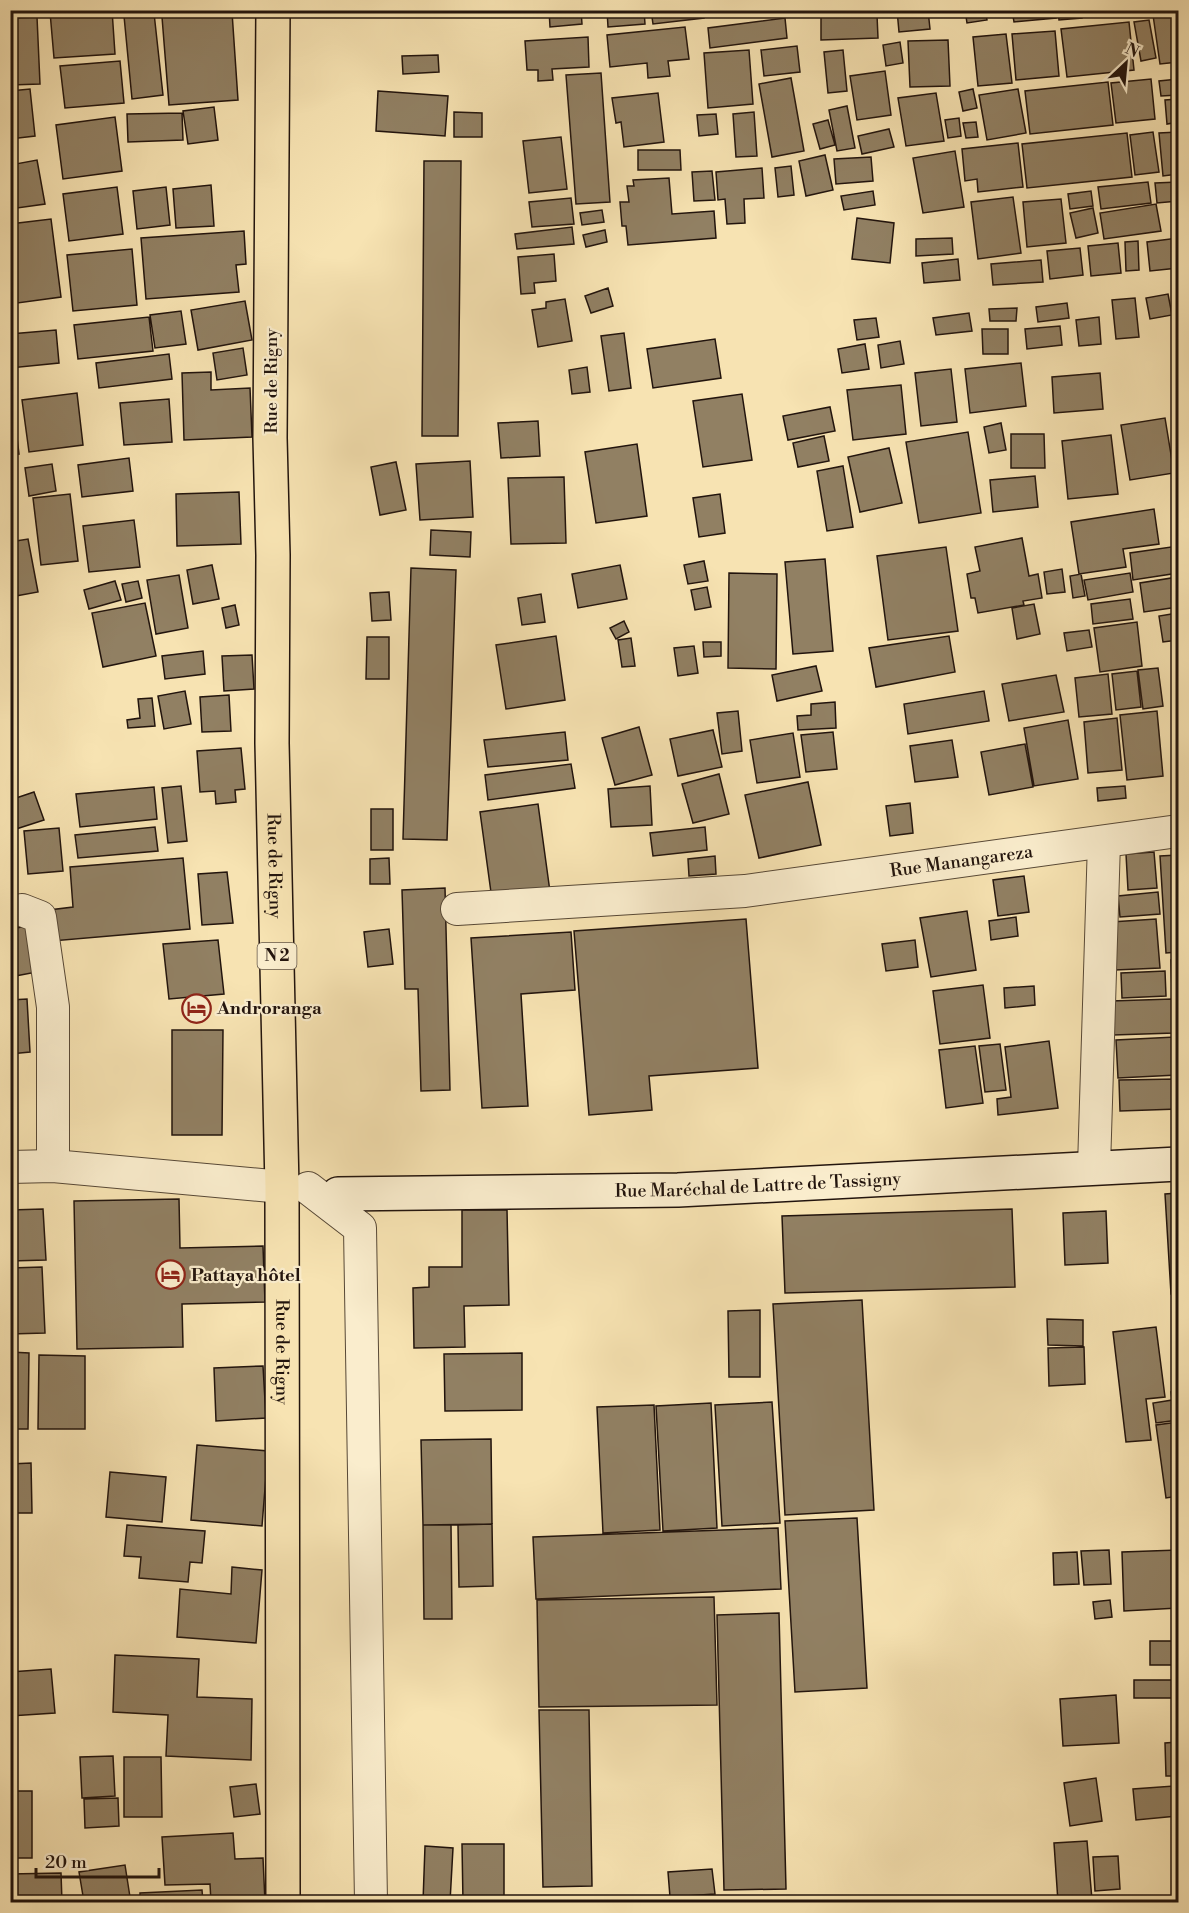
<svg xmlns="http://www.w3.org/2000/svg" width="1189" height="1913" font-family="'Libre Bodoni',serif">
<rect width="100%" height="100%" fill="#f7e3b2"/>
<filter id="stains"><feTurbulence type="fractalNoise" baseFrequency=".00333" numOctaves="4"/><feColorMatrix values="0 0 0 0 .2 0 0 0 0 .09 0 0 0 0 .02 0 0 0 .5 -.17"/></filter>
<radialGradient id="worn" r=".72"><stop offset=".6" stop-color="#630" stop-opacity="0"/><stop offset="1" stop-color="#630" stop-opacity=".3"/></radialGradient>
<path fill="#918063" stroke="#22140d" stroke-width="1.5" d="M77,10H112L115,54L54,58L50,12Z
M549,10H581L582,24L550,27Z
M607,10H644L645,24L608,27Z
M651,10H703L704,18L653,24Z
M897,10H928L930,29L899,32Z
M965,10H985L987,20L967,23Z
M1012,10H1055L1056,18L1014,22Z
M1058,10H1082V18L1059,20Z
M232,12L238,100L169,105L162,17Z
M1178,12V62L1160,64L1153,15Z
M154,13L163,95L132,99L124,16Z
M877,15L878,38L821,40V17Z
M37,17L40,84L10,85V18Z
M785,18L787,38L710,48L708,28Z
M1149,20L1156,58L1141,61L1134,22Z
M1129,22L1134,70L1067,77L1061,29Z
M685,27L689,59L668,61L670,76L648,78L647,63L610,67L607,35Z
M1055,31L1059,76L1016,80L1012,34Z
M1006,34L1012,83L978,86L973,37Z
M588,37L589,67L552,69L553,80L538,81V70H527L525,41Z
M948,40L950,86L910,87L908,41Z
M900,42L903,63L886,66L883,45Z
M797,46L800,72L764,76L761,50Z
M749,50L753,104L708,108L704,53Z
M843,50L847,91L828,93L824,52Z
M438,55L439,72L403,74L402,56Z
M120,61L124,103L65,108L60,66Z
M885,71L891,115L857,120L850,76Z
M601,73L610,202L576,204L566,75Z
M791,78L804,151L772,157L759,84Z
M1151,79L1155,119L1116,123L1111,83Z
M1178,79V95L1161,96L1159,81Z
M1108,82L1113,125L1030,134L1025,91Z
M30,89L35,136L10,139V91Z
M973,89L977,108L963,111L959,92Z
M1018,89L1026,133L987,140L979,95Z
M378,91L448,96L445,136L376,131Z
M658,93L664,142L624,147L621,122L616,123L612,98Z
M936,93L944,141L906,146L898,98Z
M1178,99V122L1167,124L1165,100Z
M847,106L855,148L837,151L829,110Z
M214,107L218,140L188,144L183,111Z
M454,112L482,113V137H454Z
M754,112L757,156L736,157L733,114Z
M182,113L183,140L128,142L127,114Z
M716,114L718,134L699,136L697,115Z
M115,117L122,171L63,179L56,125Z
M959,118L961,136L948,138L945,120Z
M828,120L835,145L820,149L813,124Z
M976,122L978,137L966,138L963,123Z
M889,129L894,147L862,154L858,136Z
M1153,132L1159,172L1135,175L1130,135Z
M1178,132V174L1163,176L1159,133Z
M1127,133L1132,177L1027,188L1022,144Z
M561,137L567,189L529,193L523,141Z
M1018,143L1023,187L978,192L977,179L965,181L962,149Z
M638,150H680L681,170H638Z
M955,151L964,207L923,213L913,158Z
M825,155L833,190L806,196L799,161Z
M871,157L873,181L836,184L834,159Z
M37,160L45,204L10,209V165Z
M424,161H461L458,436H422Z
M791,166L794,195L778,197L775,168Z
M762,168L764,198L744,199L745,223L727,224L725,199L718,200L716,172Z
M712,171L715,200L694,201L692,172Z
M669,178L672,214L714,211L716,238L628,245L626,226H622L620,202H629L627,186H634L633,180Z
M1148,182L1151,203L1101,209L1098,187Z
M1178,182V201L1157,203L1155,183Z
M211,185L214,226L176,228L173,189Z
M117,187L123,234L69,241L63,194Z
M166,187L170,225L137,229L133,191Z
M873,191L875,205L844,210L841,196Z
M1091,191L1093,206L1070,209L1068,194Z
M1013,197L1021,253L978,259L971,202Z
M571,198L574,224L532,227L529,202Z
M1061,199L1066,243L1027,247L1023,202Z
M1156,204L1161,231L1104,239L1100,213Z
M1093,208L1098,233L1076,238L1070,213Z
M602,210L604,222L582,225L580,213Z
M857,218L894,223L890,263L852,259Z
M51,219L61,297L10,304V224Z
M572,227L574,244L517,249L515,234Z
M605,230L607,242L586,247L583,235Z
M244,231L246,264L236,265L239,292L146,299L141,238Z
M952,238L953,254L916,256V239Z
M1178,238V268L1150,271L1147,242Z
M1138,241L1139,270L1126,271L1125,242Z
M1118,243L1121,273L1091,276L1088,246Z
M1080,248L1083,275L1050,279L1047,251Z
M132,249L137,305L73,311L67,255Z
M554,254L556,281L534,283L535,293L521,294L518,257Z
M958,259L960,280L924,283L922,263Z
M1041,260L1043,282L993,285L991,264Z
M608,288L613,306L591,313L585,296Z
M1168,294L1172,315L1150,319L1146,298Z
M1135,298L1139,337L1116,339L1112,300Z
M565,299L572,341L538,347L532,310L546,308V302Z
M245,301L252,340L198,350L191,310Z
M1067,303L1069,318L1038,322L1036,307Z
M1017,308L1016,321H990L989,309Z
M181,311L186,344L155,348L150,315Z
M969,313L972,331L936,335L933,318Z
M1178,313V334H1177L1174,314Z
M149,317L153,351L78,359L74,325Z
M1099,317L1101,344L1079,346L1076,320Z
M876,318L879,337L857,340L854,320Z
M1060,326L1062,345L1027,349L1025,329Z
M982,329H1008V354H983Z
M56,330L59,363L10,368V334Z
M624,333L631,388L609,391L601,336Z
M715,339L721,378L653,388L647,349Z
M900,341L904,364L881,368L878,345Z
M865,344L869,369L842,373L838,349Z
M243,348L247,375L217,380L213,353Z
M169,354L172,379L99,388L96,363Z
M1021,363L1026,406L970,413L965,369Z
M587,367L590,392L572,394L569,370Z
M951,369L957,422L921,426L915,373Z
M211,372V390L250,388L252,437L184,440L182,373Z
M1100,373L1103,409L1054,413L1052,377Z
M901,385L906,434L853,440L847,390Z
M77,393L83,445L29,452L22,400Z
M742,394L752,460L703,467L693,401Z
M169,399L172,442L124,445L120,403Z
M830,407L835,431L788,440L783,416Z
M1165,418L1174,473L1130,480L1121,425Z
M15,421L19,454L10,455V422Z
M538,421L540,456L501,458L498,423Z
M1001,423L1006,450L989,453L984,427Z
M968,432L981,513L919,523L906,442Z
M1011,434H1044L1045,468H1011Z
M1111,435L1118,494L1068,499L1062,441Z
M824,436L829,461L798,467L793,443Z
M637,444L647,516L596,523L585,452Z
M889,448L902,503L860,512L848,457Z
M129,458L133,491L82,497L78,465Z
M470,461L473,517L420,520L416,464Z
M396,462L406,510L380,515L371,467Z
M52,464L56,491L29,496L25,468Z
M843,466L853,527L827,531L817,471Z
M1035,476L1038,507L993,512L990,480Z
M564,477L566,543L511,544L508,478Z
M239,492L241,544L177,546L176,494Z
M70,494L78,561L41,565L33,498Z
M720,494L725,533L699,537L693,498Z
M1154,509L1159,544L1123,549L1126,567L1079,574L1071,522Z
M134,520L140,567L89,572L83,526Z
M431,530L471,532L470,557L430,555Z
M1022,538L1029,576L1038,574L1042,598L1023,601L1024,605L978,613L975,598H971L967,574L980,571L975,547Z
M28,539L38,592L10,597V542Z
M1178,546V573L1133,580L1130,553Z
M946,547L958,631L888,640L877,556Z
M825,559L833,651L793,654L785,562Z
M704,561L708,581L688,584L684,565Z
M212,565L219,599L193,604L187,570Z
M620,565L627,599L578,608L572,574Z
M411,568L456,570L447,840L403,839Z
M1062,569L1065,592L1047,594L1044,572Z
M729,573L777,574L776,669L728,668Z
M1130,573L1133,592L1088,600L1084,580Z
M1081,574L1085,596L1073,598L1070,576Z
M179,575L188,628L156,634L147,580Z
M1178,577V607L1144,612L1140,583Z
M115,581L121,600L89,609L84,590Z
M138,581L142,598L126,602L122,584Z
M707,587L711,607L695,610L691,590Z
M389,592L391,620L372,621L370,593Z
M541,594L545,622L522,625L518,598Z
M1130,599L1133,619L1093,624L1091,604Z
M145,603L156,656L103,667L92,613Z
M1034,604L1040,634L1017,639L1012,608Z
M235,605L239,625L226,628L222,608Z
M1178,613V640L1163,642L1159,616Z
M624,621L629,632L616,639L610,628Z
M1137,622L1142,666L1100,672L1094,628Z
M1089,630L1092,647L1067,651L1064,633Z
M556,636L565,700L506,709L496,645Z
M949,636L955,672L876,687L869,648Z
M367,637H389V679H366Z
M631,638L635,666L622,667L618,640Z
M703,642H721V656L704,657Z
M694,646L698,673L678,676L674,648Z
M203,651L205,674L165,679L162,656Z
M252,655L254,689L224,691L222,656Z
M816,666L822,691L777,701L772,675Z
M1158,668L1163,706L1143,709L1138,670Z
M1137,671L1141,707L1116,710L1112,674Z
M1108,674L1112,714L1079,717L1075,678Z
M1056,675L1064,712L1009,721L1002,684Z
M185,691L191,724L164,729L158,696Z
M984,691L989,721L908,734L904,704Z
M229,695L231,731L202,732L200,697Z
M152,698L155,726L128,728L127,720L140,718L138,699Z
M835,702L836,728L798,730L797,716L811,715V704Z
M738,711L742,751L722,754L717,713Z
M1157,711L1163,776L1127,780L1120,715Z
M1117,718L1122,770L1088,773L1084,722Z
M1068,720L1078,779L1034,786L1024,728Z
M639,727L652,775L615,785L602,738Z
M713,730L722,767L678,776L670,739Z
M565,732L568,760L488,767L484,740Z
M833,732L837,769L806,772L801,735Z
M793,733L800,777L757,783L750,740Z
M952,740L958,777L915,782L910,746Z
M1025,744L1033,787L989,795L981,752Z
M241,748L245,789L235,790L236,802L216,804L215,791L200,792L197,751Z
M571,764L575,788L488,800L485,775Z
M719,774L729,814L693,823L682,784Z
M808,782L821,845L759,858L745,795Z
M181,786L187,841L168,843L162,788Z
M650,786L652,825L611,827L608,789Z
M1125,786L1126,798L1098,801L1097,788Z
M154,787L157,819L80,827L76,794Z
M34,792L44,820L13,830L10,822V800Z
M910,803L913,833L890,836L886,806Z
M538,804L551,899L493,907L480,812Z
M371,809H393V850H371Z
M155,827L158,851L78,858L75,835Z
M705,827L707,850L653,856L650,833Z
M59,828L63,871L28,874L24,831Z
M1154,852L1157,888L1128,890L1126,854Z
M1178,855V952L1166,953L1160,856Z
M715,856L716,874L689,876L688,859Z
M183,858L190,929L52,941L49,910L73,907L70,867Z
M389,858L390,884H370V859Z
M227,872L233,923L202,925L198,874Z
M1024,876L1029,912L998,916L993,880Z
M445,888L450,1090L421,1091L418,989H405L402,890Z
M1158,892L1160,914L1120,917L1118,896Z
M967,911L976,970L931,977L920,918Z
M1016,917L1018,936L991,940L989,921Z
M746,919L758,1068L649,1076L652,1110L589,1115L574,931Z
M1156,919L1160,968L1115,970L1111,922Z
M34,925L42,971L10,977V929Z
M389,929L393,964L368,967L364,932Z
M571,932L575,990L521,994L528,1106L482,1108L471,938Z
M218,940L224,994L169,999L163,944Z
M915,940L918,967L886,971L882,944Z
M1171,960H1178V990L1172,991Z
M1165,971L1166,996L1122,998L1121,973Z
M983,985L990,1038L940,1044L933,991Z
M1034,986L1035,1005L1005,1008L1004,988Z
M27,999L30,1052L10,1054V1000Z
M1172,999L1174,1033L1113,1035L1111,1001Z
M172,1030H223L222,1135H172Z
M1175,1037L1177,1075L1118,1078L1116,1040Z
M1049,1041L1058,1108L998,1115L997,1099L1011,1097L1005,1047Z
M1000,1044L1006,1090L985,1092L979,1046Z
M975,1046L983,1103L946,1108L939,1050Z
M1177,1079L1178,1109L1120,1111L1119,1080Z
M1178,1193V1294H1171L1165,1194Z
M179,1199L180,1248L263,1246L265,1302L182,1304L183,1347L77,1349L74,1201Z
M43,1209L46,1260L10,1261V1210Z
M1012,1209L1015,1287L785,1293L782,1216Z
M462,1210H507L509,1305L464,1306L465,1347L414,1348L413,1288L429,1287V1267H462Z
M1106,1211L1108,1263L1065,1265L1063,1213Z
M42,1267L45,1333L10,1334V1268Z
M862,1300L874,1510L785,1515L773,1304Z
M760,1310V1377H729L728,1311Z
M1047,1319L1083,1320V1346L1048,1345Z
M1156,1327L1165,1397L1146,1399L1151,1440L1126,1442L1113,1332Z
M1084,1347L1085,1384L1049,1386L1048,1348Z
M10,1352L29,1353L28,1429H10Z
M522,1353V1410L445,1411L444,1354Z
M39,1355L85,1356V1429H38Z
M263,1366L266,1418L216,1421L214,1368Z
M1178,1391V1420L1156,1423L1153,1403L1172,1400L1171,1392Z
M772,1402L780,1523L722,1526L715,1405Z
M711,1403L717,1528L663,1531L656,1406Z
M654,1405L660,1530L603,1533L597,1407Z
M1178,1422V1496L1166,1498L1156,1425Z
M491,1439L492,1524L423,1525L421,1440Z
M197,1445L268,1451L262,1526L191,1520Z
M31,1463L32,1513H10V1464Z
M110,1472L166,1477L162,1522L106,1517Z
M857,1518L867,1688L795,1692L785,1521Z
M492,1524L493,1586L459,1587L458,1525Z
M127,1525L205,1531L202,1563L190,1562L188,1582L139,1578L141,1557L124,1556Z
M423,1525H451L452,1619H424Z
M778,1528L781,1589L536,1599L533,1537Z
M1109,1550L1111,1584L1084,1585L1081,1551Z
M1178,1550V1608L1124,1611L1122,1552Z
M1077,1552L1079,1584L1054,1585L1053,1553Z
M232,1567L262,1570L256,1643L177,1637L180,1589L231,1594Z
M714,1597L717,1705L539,1707L537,1600Z
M1110,1600L1112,1617L1095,1619L1093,1602Z
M779,1613L786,1889L724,1890L717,1615Z
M1150,1641H1178V1665H1150Z
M115,1655L199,1659L197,1697L252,1699L251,1760L166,1756L168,1715L113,1712Z
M51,1669L55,1713L10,1716V1672Z
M1134,1680H1177V1698H1134Z
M1116,1695L1119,1743L1063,1746L1060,1699Z
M539,1710H589L592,1886L543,1887Z
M1178,1742V1776H1166L1165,1743Z
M113,1756L115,1796L82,1798L80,1757Z
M124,1757H161L162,1817H124Z
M1096,1778L1102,1821L1070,1826L1064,1783Z
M256,1784L260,1814L234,1817L230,1787Z
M1174,1786L1177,1816L1136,1820L1133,1789Z
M10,1791H32V1858H10Z
M118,1798L119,1826L85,1828L84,1799Z
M233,1833L235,1859L263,1858L265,1902H211L210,1884L165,1885L162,1837Z
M1087,1841L1092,1900L1058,1902L1054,1843Z
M462,1844H504V1902H463Z
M425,1846L453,1848L450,1902H423Z
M1118,1856L1120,1889L1095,1891L1093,1857Z
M125,1865L130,1897L84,1902L79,1872Z
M712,1869L715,1894L670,1897L668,1872Z
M61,1873L62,1902H10V1874Z
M202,1890L203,1902H140V1893Z
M581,1898L582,1902H522V1901Z"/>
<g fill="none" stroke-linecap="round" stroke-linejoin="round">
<defs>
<g id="street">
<path id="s1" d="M457,909L745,891L1178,831"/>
<path d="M22,910L40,917L53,1007V1166"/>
<path d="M10,1167L53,1166L282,1187"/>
<path d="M1094,1167L1104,842"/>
<path d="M308,1188L360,1228L371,1902"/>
</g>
<g id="secondary">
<path id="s2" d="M338,1194L678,1190L1178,1164"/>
</g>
<g id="primary">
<path id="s3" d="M273,10L270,438L273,555L272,743L282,1187L283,1902"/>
</g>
</defs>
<use href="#street" stroke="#574836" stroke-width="34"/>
<use href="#secondary" stroke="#22140d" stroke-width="36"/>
<use href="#primary" stroke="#22140d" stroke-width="36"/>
<use href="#street" stroke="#faedcd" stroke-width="32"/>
<use href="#secondary" stroke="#faedcd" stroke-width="33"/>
<use href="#primary" stroke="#f7e3b2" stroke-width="33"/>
</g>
<defs>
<symbol id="hotel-ring" viewBox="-11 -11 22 22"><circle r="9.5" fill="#faedcd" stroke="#8f2418" stroke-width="1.5"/><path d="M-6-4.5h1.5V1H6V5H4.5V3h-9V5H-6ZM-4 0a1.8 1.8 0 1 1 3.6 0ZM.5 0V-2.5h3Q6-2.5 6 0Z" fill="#8f2418"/></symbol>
</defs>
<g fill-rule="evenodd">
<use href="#hotel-ring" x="180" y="992" width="33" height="33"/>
<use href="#hotel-ring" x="154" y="1258" width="33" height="33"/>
</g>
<g text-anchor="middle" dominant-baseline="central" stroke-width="4.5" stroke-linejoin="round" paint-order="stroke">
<rect fill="#faedcd" stroke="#635547" stroke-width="1.5" x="257.5" y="943" width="39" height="26" rx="4.5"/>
<g font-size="16" font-weight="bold" fill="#22140d">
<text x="277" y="956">N 2</text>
</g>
<g font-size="18" fill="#22140d" stroke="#faedcd">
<text transform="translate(271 381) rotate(-90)">Rue de Rigny</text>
<text stroke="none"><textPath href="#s1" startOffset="507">Rue Manangareza</textPath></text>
<text stroke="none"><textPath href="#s3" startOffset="856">Rue de Rigny</textPath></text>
<text stroke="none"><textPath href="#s2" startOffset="420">Rue Maréchal de Lattre de Tassigny</textPath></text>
<text stroke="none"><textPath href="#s3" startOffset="1342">Rue de Rigny</textPath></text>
</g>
<g font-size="18" font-weight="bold" fill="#22140d" stroke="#faedcd" text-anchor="start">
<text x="217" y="1008">Androranga</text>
<text x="191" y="1275">Pattaya hôtel</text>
</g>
</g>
<rect width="1189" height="1913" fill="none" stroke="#f7e3b2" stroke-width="36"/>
<rect x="12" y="12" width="1165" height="1889" fill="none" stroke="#22140d" stroke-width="3"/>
<rect x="18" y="18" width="1153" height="1877" fill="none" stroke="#22140d" stroke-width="1.5"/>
<g transform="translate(1126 63) rotate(26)" stroke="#faedcd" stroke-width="4.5" paint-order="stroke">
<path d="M0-4.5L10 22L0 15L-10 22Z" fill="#22140d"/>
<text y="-9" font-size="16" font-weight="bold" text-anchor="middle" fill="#22140d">N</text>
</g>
<path d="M36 1868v9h123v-9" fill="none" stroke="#22140d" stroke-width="3"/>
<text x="45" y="1868" font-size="18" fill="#22140d" stroke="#faedcd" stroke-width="4.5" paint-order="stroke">20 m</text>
<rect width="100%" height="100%" filter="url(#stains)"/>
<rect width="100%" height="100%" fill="url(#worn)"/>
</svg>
